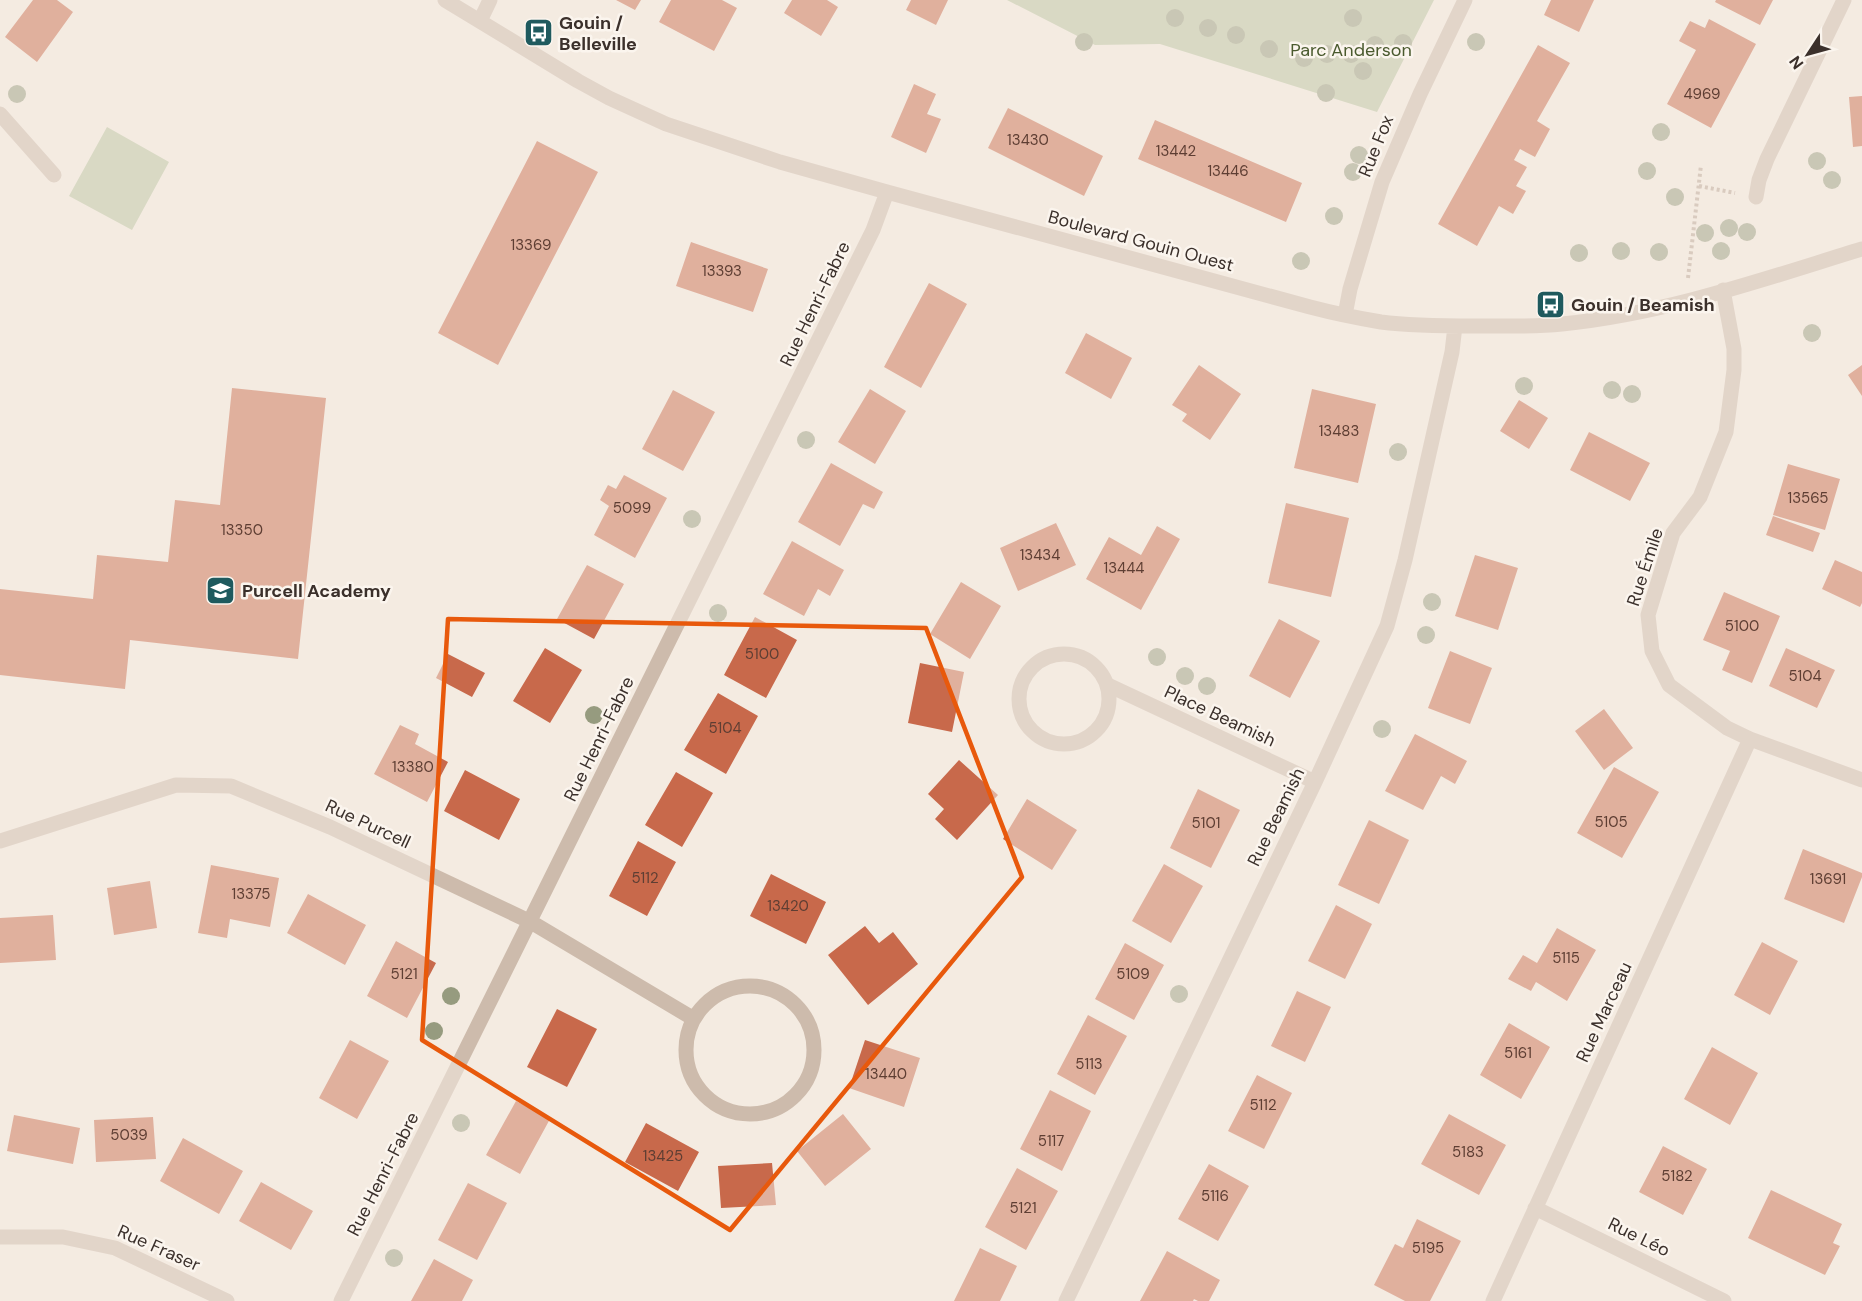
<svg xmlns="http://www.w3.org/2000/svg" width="1862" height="1301" font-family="'DM Sans',sans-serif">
<rect width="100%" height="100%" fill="#f4ebe1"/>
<path fill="#b8c4a0" d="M1007,0H1434L1377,112L1160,44L1095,45Z
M107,127L169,162L132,230L69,196Z"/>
<path fill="#c8694b" d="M33,0H57L73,12L37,62L5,37Z
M616,0H641L635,10Z
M671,0H722L737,8L714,51L659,22Z
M792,0H827L838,7L821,36L784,13Z
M911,0H948L936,25L906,10Z
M1551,0H1594L1579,32L1544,15Z
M1716,0H1773L1760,25L1715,2Z
M1709,19L1756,44L1711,128L1667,104L1696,50L1679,41L1690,21L1705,28Z
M1538,45L1570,63L1537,121L1550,129L1535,157L1520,149L1514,160L1527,167L1516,186L1526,191L1513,214L1499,206L1477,246L1438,224Z
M914,84L936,94L927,114L941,119L926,153L891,137Z
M1862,96V146L1853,147L1849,97Z
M1008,108L1103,156L1084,196L988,148Z
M1155,120L1302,183L1286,222L1138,159Z
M537,141L598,172L498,365L438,333Z
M691,242L768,269L753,312L676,286Z
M929,283L967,304L921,388L884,367Z
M1086,333L1132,358L1111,399L1065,373Z
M1199,365L1241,394L1210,440L1182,421L1187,414L1172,405Z
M1862,365V396L1848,375Z
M232,388L326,398L298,659L130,640L125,689L0,675V589L93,599L97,555L168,562L175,500L220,505Z
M870,389L906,411L875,464L838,442Z
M1312,389L1376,404L1358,483L1294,468Z
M673,390L715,412L683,471L642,449Z
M1519,400L1548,418L1529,449L1500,431Z
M1589,432L1650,463L1630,501L1570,470Z
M831,463L883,492L874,509L863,504L840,546L798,522Z
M1788,464L1840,479L1825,530L1773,515Z
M624,475L667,498L635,558L594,535L609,506L600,500L608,485L616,489Z
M1286,503L1349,518L1331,597L1268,583Z
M1773,516L1820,533L1813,552L1766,535Z
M1056,523L1076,565L1018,591L1000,548Z
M1157,526L1180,539L1141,610L1086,579L1109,537L1141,555Z
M792,541L844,570L830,596L818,589L804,616L763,594Z
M1475,555L1518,568L1498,630L1455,616Z
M1835,560L1862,572V603L1860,607L1822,589Z
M587,565L624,584L594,639L557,619Z
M961,582L1001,606L970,659L930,634Z
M1724,592L1780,616L1752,683L1722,670L1730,651L1703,640Z
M755,617L797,640L766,698L724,675Z
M1279,619L1320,641L1290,698L1249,676Z
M545,648L582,670L550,723L513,701Z
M1786,648L1835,670L1817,708L1769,686Z
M1450,651L1492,668L1470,724L1428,708Z
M448,654L485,673L472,697L436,678Z
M920,663L964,672L952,732L908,723Z
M718,693L758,716L726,774L684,750Z
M1604,709L1633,748L1604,770L1575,731Z
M400,725L419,734L415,744L448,762L427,802L374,774Z
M1415,734L1467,761L1455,784L1441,776L1423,810L1385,791Z
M959,760L998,795L957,840L935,819L944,809L928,794Z
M1614,767L1659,792L1622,858L1577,833Z
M465,770L520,799L499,840L444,811Z
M676,772L713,793L682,847L645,825Z
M1198,789L1240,810L1211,868L1170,848Z
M1027,799L1077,830L1052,870L1003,839Z
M1369,820L1409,840L1379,904L1338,885Z
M638,841L676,862L647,916L609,896Z
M1803,849L1862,873V877L1844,923L1784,899Z
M1164,864L1203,886L1171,943L1132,921Z
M211,865L279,878L270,927L230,919L227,938L198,933Z
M771,874L826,902L806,944L750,916Z
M150,881L157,928L114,935L107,888Z
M308,894L366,925L345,965L287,933Z
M1336,905L1372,924L1345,979L1308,961Z
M53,915L56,960L0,963V918Z
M865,926L879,943L893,932L918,964L868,1005L828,955Z
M1557,928L1596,950L1567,1001L1536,982L1531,991L1508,979L1523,955L1537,963Z
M396,941L436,963L407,1018L367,996Z
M1762,942L1798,961L1770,1015L1734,995Z
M1125,943L1164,965L1134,1020L1095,999Z
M1297,991L1331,1007L1305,1062L1271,1046Z
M557,1009L597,1029L567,1087L527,1067Z
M1088,1015L1127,1036L1095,1095L1057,1074Z
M1509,1023L1550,1047L1521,1099L1480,1075Z
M350,1040L389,1061L357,1119L319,1098Z
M865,1040L920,1058L904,1107L849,1088Z
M1712,1047L1758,1073L1730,1125L1684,1099Z
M1257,1075L1292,1093L1264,1149L1228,1131Z
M1050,1090L1091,1111L1062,1171L1020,1149Z
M516,1101L550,1119L520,1174L486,1155Z
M843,1114L871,1149L825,1186L797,1151Z
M1449,1114L1506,1145L1479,1195L1421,1164Z
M14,1115L80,1128L73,1164L7,1151Z
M153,1117L156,1159L96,1162L94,1120Z
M646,1123L699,1152L678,1191L625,1162Z
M183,1138L243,1171L219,1214L160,1181Z
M1663,1146L1707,1169L1683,1215L1639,1192Z
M772,1163L776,1205L721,1208L718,1166Z
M1209,1164L1249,1186L1218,1241L1178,1219Z
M1017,1168L1058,1191L1026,1250L985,1227Z
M261,1182L313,1211L291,1250L239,1221Z
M468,1183L507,1203L477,1260L438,1240Z
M1771,1190L1842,1224L1833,1243L1840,1246L1825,1275L1748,1238Z
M1417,1219L1461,1241L1430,1301H1405L1374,1285L1395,1244L1403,1248Z
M980,1248L1017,1266L1000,1301H954Z
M1167,1251L1220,1280L1209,1301H1198L1194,1299L1193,1301H1140Z
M434,1259L473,1280L462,1301H411Z"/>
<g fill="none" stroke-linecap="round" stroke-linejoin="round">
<path stroke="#b9a596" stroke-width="4" stroke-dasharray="3 3" stroke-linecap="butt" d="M1699,186L1735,193
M1688,278L1701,165"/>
<path stroke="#cdbbac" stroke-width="15" d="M445,0L578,81L609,98L666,124L780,162L887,192L1310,307C1333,313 1357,318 1381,322C1412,326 1444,326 1476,326C1505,326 1534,327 1562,324C1665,314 1764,279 1862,249
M480,21L490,0
M0,114L54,175
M1756,197L1759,180L1767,159L1844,0
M1723,290L1734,349V370L1726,432L1700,497L1673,533L1648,615L1652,651L1669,685L1727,728L1750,739L1862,780
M1345,315L1350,289L1382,182L1420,94L1465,0
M1019 699a45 45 0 1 1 90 0a45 45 0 1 1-90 0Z
M1108,685L1315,782
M0,841L176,785L231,786L330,827L531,922L694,1019
M686 1050a64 64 0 1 1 128 0a64 64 0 1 1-128 0Z
M1535,1208L1724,1301
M0,1237H63L115,1248L227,1301
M341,1301L873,230L887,192
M1066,1301L1315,782L1387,626L1405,560L1452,352L1455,326
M1493,1301L1750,739"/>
</g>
<g fill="#969b7f">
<circle cx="1175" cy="18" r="9"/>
<circle cx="1353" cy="18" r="9"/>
<circle cx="1208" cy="28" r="9"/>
<circle cx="1236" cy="35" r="9"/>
<circle cx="1084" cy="42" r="9"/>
<circle cx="1476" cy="42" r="9"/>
<circle cx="1403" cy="43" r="9"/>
<circle cx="1375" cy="45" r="9"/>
<circle cx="1269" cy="49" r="9"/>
<circle cx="1327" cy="54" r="9"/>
<circle cx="1351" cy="54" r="9"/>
<circle cx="1304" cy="58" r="9"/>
<circle cx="1363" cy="71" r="9"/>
<circle cx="1326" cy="93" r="9"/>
<circle cx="17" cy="94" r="9"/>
<circle cx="1661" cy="132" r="9"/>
<circle cx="1359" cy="155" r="9"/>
<circle cx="1817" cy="161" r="9"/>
<circle cx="1647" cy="171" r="9"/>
<circle cx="1353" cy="172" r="9"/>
<circle cx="1832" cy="180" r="9"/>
<circle cx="1675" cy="197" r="9"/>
<circle cx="1334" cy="216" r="9"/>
<circle cx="1729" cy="228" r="9"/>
<circle cx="1747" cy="232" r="9"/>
<circle cx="1705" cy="233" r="9"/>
<circle cx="1621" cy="251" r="9"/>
<circle cx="1721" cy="251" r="9"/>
<circle cx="1659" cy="252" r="9"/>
<circle cx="1579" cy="253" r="9"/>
<circle cx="1301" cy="261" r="9"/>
<circle cx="1812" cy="333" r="9"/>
<circle cx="1524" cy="386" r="9"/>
<circle cx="1612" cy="390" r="9"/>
<circle cx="1632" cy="394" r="9"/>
<circle cx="806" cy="440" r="9"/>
<circle cx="1398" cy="452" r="9"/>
<circle cx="692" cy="519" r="9"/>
<circle cx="1432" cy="602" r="9"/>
<circle cx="718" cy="613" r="9"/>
<circle cx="1426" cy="635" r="9"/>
<circle cx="1157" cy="657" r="9"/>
<circle cx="1185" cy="676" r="9"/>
<circle cx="1207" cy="686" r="9"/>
<circle cx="594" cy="715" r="9"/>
<circle cx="1382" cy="729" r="9"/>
<circle cx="1179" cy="994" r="9"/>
<circle cx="451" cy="996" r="9"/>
<circle cx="434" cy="1031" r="9"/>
<circle cx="461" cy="1123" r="9"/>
<circle cx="394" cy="1258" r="9"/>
</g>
<path d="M0 0H1862V1301H0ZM448,619L926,628L1022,877L730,1230L422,1040Z" fill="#f4ebe1" fill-opacity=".55" fill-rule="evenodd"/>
<path fill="none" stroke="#e8590c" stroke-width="4.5" stroke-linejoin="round" d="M448,619L926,628L1022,877L730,1230L422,1040Z"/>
<defs>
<symbol id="bus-square" viewBox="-11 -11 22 22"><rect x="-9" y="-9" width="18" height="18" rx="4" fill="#1f5a5e" stroke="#fbf5ee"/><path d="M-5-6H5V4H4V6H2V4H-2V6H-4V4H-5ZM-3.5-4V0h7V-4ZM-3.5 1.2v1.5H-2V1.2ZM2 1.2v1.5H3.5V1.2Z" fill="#fff"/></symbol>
<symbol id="school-square" viewBox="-11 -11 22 22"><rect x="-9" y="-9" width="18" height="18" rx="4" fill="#1f5a5e" stroke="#fbf5ee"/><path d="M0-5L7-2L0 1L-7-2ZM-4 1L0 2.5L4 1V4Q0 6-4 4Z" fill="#fff"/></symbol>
</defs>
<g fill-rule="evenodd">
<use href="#bus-square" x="522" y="16" width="33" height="33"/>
<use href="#bus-square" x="1534" y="288" width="33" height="33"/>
<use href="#school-square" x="204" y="574" width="33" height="33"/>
</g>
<g text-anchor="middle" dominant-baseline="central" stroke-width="5" stroke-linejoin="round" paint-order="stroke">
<g font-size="15" fill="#5e3e33">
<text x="1702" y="94">4969</text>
<text x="1028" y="140">13430</text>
<text x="1176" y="151">13442</text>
<text x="1228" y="171">13446</text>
<text x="531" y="245">13369</text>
<text x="722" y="271">13393</text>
<text x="1339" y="431">13483</text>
<text x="1808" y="498">13565</text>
<text x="632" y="508">5099</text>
<text x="242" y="530">13350</text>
<text x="1040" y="555">13434</text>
<text x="1124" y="568">13444</text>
<text x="1742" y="626">5100</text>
<text x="762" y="654">5100</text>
<text x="1805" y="676">5104</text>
<text x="725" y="728">5104</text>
<text x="413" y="767">13380</text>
<text x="1611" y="822">5105</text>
<text x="1206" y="823">5101</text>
<text x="645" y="878">5112</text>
<text x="1828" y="879">13691</text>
<text x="251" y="894">13375</text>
<text x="788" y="906">13420</text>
<text x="1566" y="958">5115</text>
<text x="404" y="974">5121</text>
<text x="1133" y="974">5109</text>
<text x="1518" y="1053">5161</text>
<text x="1089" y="1064">5113</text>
<text x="886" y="1074">13440</text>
<text x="1263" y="1105">5112</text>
<text x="129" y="1135">5039</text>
<text x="1051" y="1141">5117</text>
<text x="1468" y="1152">5183</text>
<text x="663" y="1156">13425</text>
<text x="1677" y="1176">5182</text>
<text x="1215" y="1196">5116</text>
<text x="1023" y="1208">5121</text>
<text x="1428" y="1248">5195</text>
</g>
<g font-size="18" font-weight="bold" fill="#3b302b" stroke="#fbf5ee" text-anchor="start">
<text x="559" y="23">Gouin /<tspan x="559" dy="21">Belleville</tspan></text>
<text x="1571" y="305">Gouin / Beamish</text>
<text x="242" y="591">Purcell Academy</text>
</g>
<g font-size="18" fill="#4a5a2e" stroke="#fbf5ee">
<text x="1351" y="50">Parc Anderson</text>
</g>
<g font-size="18" fill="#3b302b" stroke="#fbf5ee">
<text transform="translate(1376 146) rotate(-68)">Rue Fox</text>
<text transform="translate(1141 241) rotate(15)">Boulevard Gouin Ouest</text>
<text transform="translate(815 304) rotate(-64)">Rue Henri-Fabre</text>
<text transform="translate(1645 567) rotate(-72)">Rue Émile</text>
<text transform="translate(1220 716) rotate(25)">Place Beamish</text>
<text transform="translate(599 739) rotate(-64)">Rue Henri-Fabre</text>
<text transform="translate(1276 817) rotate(-64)">Rue Beamish</text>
<text transform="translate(368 824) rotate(25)">Rue Purcell</text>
<text transform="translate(1604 1012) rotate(-65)">Rue Marceau</text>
<text transform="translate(383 1174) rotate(-63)">Rue Henri-Fabre</text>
<text transform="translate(1639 1237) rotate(26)">Rue Léo</text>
<text transform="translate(159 1248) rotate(24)">Rue Fraser</text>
</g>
</g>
<g transform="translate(1808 54) rotate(234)" stroke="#fbf5ee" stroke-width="4.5" paint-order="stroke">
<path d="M0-4.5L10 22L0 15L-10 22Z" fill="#3b302b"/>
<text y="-9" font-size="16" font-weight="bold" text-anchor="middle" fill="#3b302b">N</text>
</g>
</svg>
